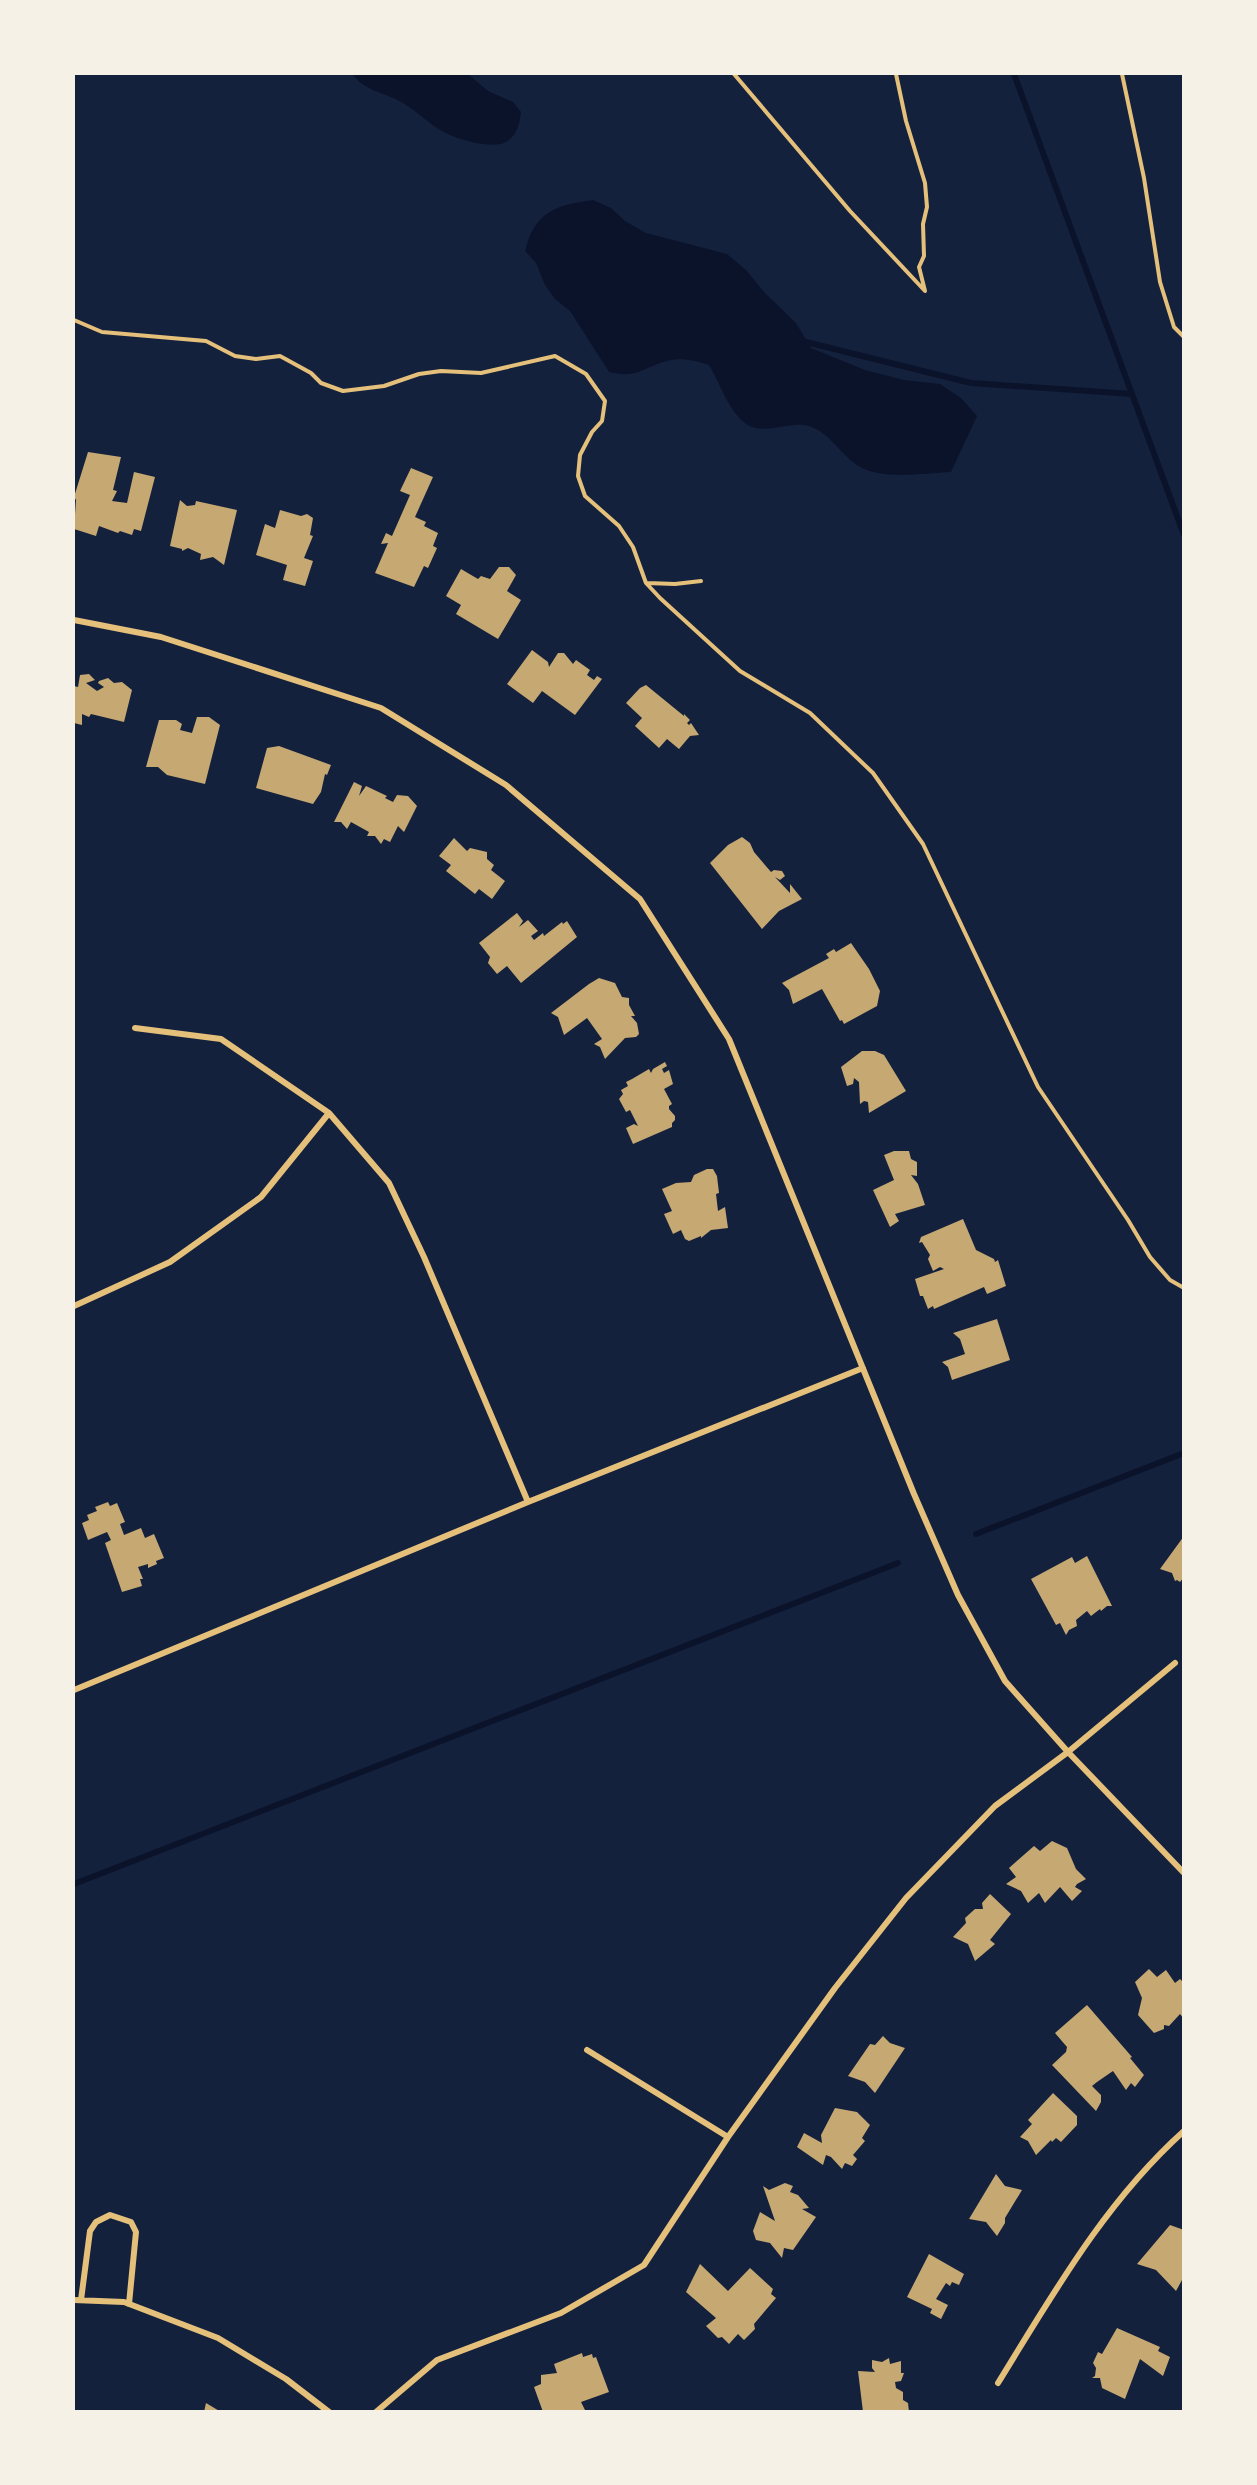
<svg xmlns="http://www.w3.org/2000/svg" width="1257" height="2485" font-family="Signika,sans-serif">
<rect width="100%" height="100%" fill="#14213d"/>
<path fill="#0b132b" d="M353,74H468L488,91L513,102L521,112C520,124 516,138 504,143C487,149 451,138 437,128C425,120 416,111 403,103C387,93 363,91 353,74Z
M593,200L611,208L625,221L646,233L727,254L746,270L765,293L796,323L811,348L865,370L904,380L940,384L961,398L977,416L951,472C925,473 879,481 857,465C838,453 828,428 803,425C785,423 761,436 745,423C728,410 720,383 709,365C695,361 682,357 667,361C642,368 637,379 609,372L570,311L555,299L545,285L536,263L525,251C535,211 556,205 593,200Z"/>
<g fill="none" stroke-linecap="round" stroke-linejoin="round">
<path stroke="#0b132b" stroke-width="6" d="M1014,74L1184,535
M802,341L971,383L1132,394
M976,1534L1184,1453
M74,1884L898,1563"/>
</g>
<path fill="#c6a872" d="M88,452L121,457L113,490L117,491L112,501L127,503L134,472L155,477L141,531L134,529L132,535L120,531L118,533L99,526L96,536L74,529L76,500L74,497Z
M411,468L433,477L415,517L426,522L424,526L438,533L433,546L437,548L428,568L424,566L414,587L375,573L388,543L381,544L386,533L392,536L410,495L400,491Z
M180,500L187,506L195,505L196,501L237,510L224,565L213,557L200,560L201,554L188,548L182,551V549L170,546Z
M280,510L301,516L307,514L313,518L310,535L313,536L304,558L313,561L305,586L283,580L287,565L256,555L265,524L275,528Z
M499,567H509L516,575L507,591L521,600L498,639L456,614L461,605L446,596L461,569L478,579L481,576L490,579Z
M532,650L548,662L549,667L558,653H564L573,664L576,660L590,670L587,675L594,680L597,676L602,679L575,715L542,691L533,703L507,684Z
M89,674L95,680L86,683L97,691L104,687L98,683L99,681L108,678L114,683L122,682L132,690L124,722L91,714L89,717L82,714V725L74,723V686L78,687L80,675Z
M646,685L684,716V714L690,720L687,723L689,725L691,723L699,735L690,736L679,749L667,739L659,748L635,726L642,718L626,703L640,688Z
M197,717H209L220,725L205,784L167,775L158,767H146L159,720H176L182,724L180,730L192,733Z
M279,746L331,765L327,775L325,774L321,792L313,804L256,788L267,748Z
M354,782L362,786L359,796L366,786L387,796L385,798L393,802L397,795L408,796L417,806L404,832L398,826L390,842L384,839L381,844L375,836H367L369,832L351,822L347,829L341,822H334Z
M742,837L750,843L754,852L771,872L774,870L782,871L785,876L780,880L775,877L790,893V884L802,899L779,911L762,929L710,863L728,845Z
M454,838L467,851L470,848L487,852V859L494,865L491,870L505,881L492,899L479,889L475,894L446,871L451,865L439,856Z
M517,913L523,921L519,927L528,920L538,931L531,936L534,940L543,933L544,936L562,922L563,924L567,921L577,937L521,983L507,966L497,974L488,963L490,957L479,943Z
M851,943L869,969L880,991L877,1006L844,1024L842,1020L840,1021L822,989L793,1004L789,990L782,983L829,958L826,954L834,949L836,952Z
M599,978L615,983L622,997L629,998V1005L635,1016H631L637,1023L639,1034L636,1037L625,1038L605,1059L600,1047L594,1044L602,1039L587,1018L564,1035L558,1017L551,1013L589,984Z
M862,1051H875L884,1055L906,1091L869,1113L868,1102L864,1101L860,1104L859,1082L854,1078L853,1084L847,1086L841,1067Z
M665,1062L667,1066L662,1069L664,1073L669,1070L673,1084L664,1089L672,1104L669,1106V1109L675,1116V1120L672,1123V1127L633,1144L626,1128L634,1124L638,1126L630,1110L626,1112L619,1099L623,1094L621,1090L628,1086L626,1082L632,1079L649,1069L651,1073L653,1069Z
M894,1151H909L911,1159L917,1162V1176L911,1175L918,1184L925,1205L895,1214L899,1221L890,1227L873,1190L894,1180L884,1155Z
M707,1169H713L717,1176L719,1193L716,1194L718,1211L725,1207L728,1228L711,1230L701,1238V1236L689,1241L685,1239L681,1230L673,1234L664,1214L672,1211L662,1189L676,1183L691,1182L694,1175Z
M963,1219L976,1250L994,1259L995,1262L998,1260L1006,1286L987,1294L984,1287L934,1309L933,1306L928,1309L923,1296H920L915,1279L944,1269L940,1267L933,1271L928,1259L930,1255L922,1242L919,1243L921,1237Z
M997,1319L1010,1360L952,1380L948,1367L942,1362L965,1354L960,1339L953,1333Z
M108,1502L110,1506L117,1503L125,1522L120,1524L124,1535L141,1528L145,1538L154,1534L164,1558L156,1561L157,1564L148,1568V1564L138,1567L143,1579H140L142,1586L122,1592L105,1543L111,1540L107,1532L88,1540L82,1523L89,1520L87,1515L97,1511L95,1507Z
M1184,1536V1577L1180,1582L1177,1580L1175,1581L1172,1573L1160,1569Z
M1087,1556L1112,1606H1107L1101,1611L1100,1609L1091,1616L1087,1611L1076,1620L1077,1626L1069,1630L1066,1635L1060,1623L1056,1625L1031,1579L1072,1557L1075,1563Z
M1052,1841L1067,1848L1076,1869L1086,1879L1077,1884L1075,1887L1082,1891L1072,1901L1060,1887L1045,1903L1039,1893L1028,1903L1021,1891L1006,1884L1016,1877L1009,1868L1034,1846L1040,1851Z
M990,1894L1011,1914L990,1940L995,1944L975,1961L968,1944L953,1937L966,1923L965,1918L975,1909H983L982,1903Z
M1149,1969L1157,1977L1166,1970L1175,1983L1180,1979L1184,1983V2019L1180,2014L1169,2026L1164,2025V2029L1154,2033L1138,2015L1142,1998L1135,1982Z
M1087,2005L1132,2057L1130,2058L1144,2075L1135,2087L1131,2083L1126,2090L1113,2071L1097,2082L1092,2086L1101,2095V2102L1096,2111L1052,2065L1066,2052L1067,2047L1055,2033Z
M883,2036L890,2043L905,2048L875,2093L865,2082L848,2076L870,2044L875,2045Z
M1053,2093L1077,2116V2125L1061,2142L1056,2138L1052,2142L1051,2140L1036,2155L1028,2141L1020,2137L1032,2124L1028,2120Z
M835,2108L857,2112L870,2125L862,2138L865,2141L853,2155L857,2159L852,2166L845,2163L842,2169L831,2157L826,2155L823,2165L797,2147L804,2133L822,2143L821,2135Z
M996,2174L1005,2186L1022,2190L1005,2218V2223L997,2236L986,2222L969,2219Z
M785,2183L793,2186L790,2192L798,2195L809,2208L802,2209L816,2217L793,2250L784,2248L782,2258L770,2243L756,2240L753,2231L760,2212L775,2221L763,2186L769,2190Z
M1170,2225L1184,2230V2282L1182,2280L1176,2291L1156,2270L1137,2264Z
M929,2254L964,2274L959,2285L952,2282L950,2286L946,2283L936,2299L948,2305L941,2319L930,2313L932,2309L907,2297Z
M700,2264L728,2291L750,2268L773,2289L771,2294L776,2298L754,2324L755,2329L744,2340L738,2334L729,2344L722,2337L718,2338L706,2326L716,2318L686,2292Z
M1117,2328L1160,2347L1158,2351L1170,2357L1163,2376L1140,2359L1125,2399L1102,2388L1100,2378H1092L1095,2376L1096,2368L1093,2363L1098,2352L1102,2354Z
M582,2353L583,2357L592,2354L593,2358L596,2357L609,2392L581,2402L586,2412H543L534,2387L541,2384V2375L557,2373L554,2364Z
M889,2358L890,2364L901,2361V2373H904L901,2381L895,2382L896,2388L903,2392V2400L908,2403L909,2412H863L858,2371L875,2372L872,2368V2360L882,2362Z
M206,2403L221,2412H204Z"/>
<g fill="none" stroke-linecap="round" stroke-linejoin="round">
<path stroke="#e5c07b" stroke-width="4" d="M734,74L850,211L925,291L919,267L924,256L923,224L927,207L925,183L906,121L896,74
M1122,74L1144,178L1160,282L1174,327L1184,337
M74,320L102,332L206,341L235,356L256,359L280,356L311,373L321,383L343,391L384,386L419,374L441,371L481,373L555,356L586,374L605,401L602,421L592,432L580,455L578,476L585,496L619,526L633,547L646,583L660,598L740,671L810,713L873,773L923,844L1038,1087L1128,1220L1150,1257L1170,1280L1184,1288
M647,583L675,584L701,581"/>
<path stroke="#e5c07b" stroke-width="6" d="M74,620L161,637L381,708L506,785L640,899L729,1039L914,1494L958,1595L1005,1681L1068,1752L1184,1873
M135,1028L221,1039L329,1113L389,1183L424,1257L528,1502
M74,1306L170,1262L261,1197L329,1113
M74,1690L528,1502L863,1368
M587,2050L728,2137
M74,2300L124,2302L218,2338L286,2379L329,2412
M81,2300L90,2231L96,2222L110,2215L131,2222L136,2232L129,2304
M998,2383C1053,2294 1105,2202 1184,2131
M376,2412L437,2360L561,2313L644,2265L728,2137L835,1988L906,1898L995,1806L1068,1752L1175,1663"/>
</g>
<rect width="1257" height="2485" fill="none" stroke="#f6f1e7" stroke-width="150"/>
</svg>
